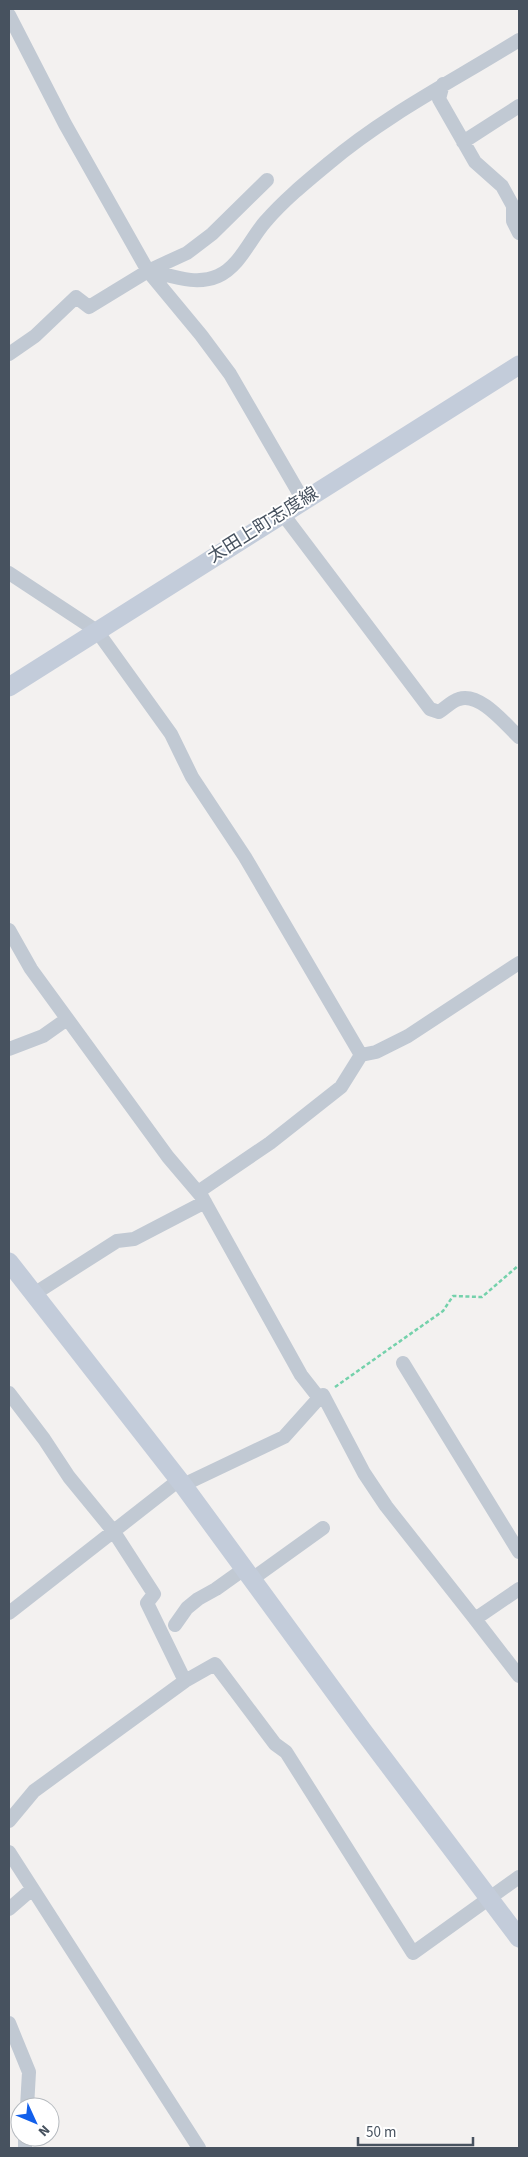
<svg xmlns="http://www.w3.org/2000/svg" width="528" height="2157" font-family="'Source Sans 3','Noto Sans JP',sans-serif">
<rect width="100%" height="100%" fill="#f3f1f0"/>
<g fill="none" stroke-linecap="round" stroke-linejoin="round">
<path stroke="#74d1ab" stroke-width="2.5" stroke-dasharray="4 2.5" stroke-linecap="butt" d="M335,1387L443,1311L453,1296L482,1297L519,1265"/>
<path stroke="#c1c9d3" stroke-width="14" d="M9,15L65,124L148,271L201,335L230,374L303,500
M443,84L439,99L475,162L502,186L513,206V221L519,233
M463,142L519,106
M163,274C181,279 200,284 218,276C240,266 250,239 265,222C284,200 306,182 329,163C387,114 455,80 519,40
M9,354L35,336L76,297L89,307L148,271L187,253L212,234L267,180
M282,513L430,709L439,712C445,708 452,701 459,699C480,692 505,724 519,737
M9,573L97,631L171,734L192,777L245,857L361,1055
M9,930L31,969L168,1157L202,1197L301,1375L319,1398L284,1437L183,1485
M9,1049L43,1036L67,1019
M198,1192L270,1143L341,1087L361,1055L376,1052L408,1036L519,963
M34,1294L117,1241L134,1239L205,1202
M403,1363L519,1552
M9,1393L44,1439L69,1477L114,1532L154,1594L147,1603L185,1681
M323,1395L364,1473L386,1506L475,1619
M252,1579L323,1528
M519,1589L475,1619L519,1676
M9,1613L179,1480
M175,1625L187,1608L198,1599L216,1589L244,1569
M9,1821L34,1791L185,1681L215,1664L275,1744L286,1752L413,1953L519,1877
M9,1852L199,2148
M9,1909L31,1890
M9,2023L29,2072L27,2107
M25,2148V2137"/>
<path stroke="#c3ccda" stroke-width="19" d="M9,687L519,365
M9,1262L183,1485L363,1731L519,1938"/>
</g>
<g text-anchor="middle" dominant-baseline="central" stroke-width="4" stroke-linejoin="round" paint-order="stroke">
<g font-size="18" fill="#47525f" stroke="#fff">
<text transform="translate(263 525) rotate(-32)">太田上町志度線</text>
</g>
</g>
<rect width="528" height="2157" fill="none" stroke="#47525f" stroke-width="20"/>
<g transform="translate(35 2122) rotate(134)"><circle r="24" fill="#ffffff" stroke="#b5babf"/>
<path d="M0-4L9 19L0 12L-9 19Z" fill="#125feb"/>
<text y="-8" font-size="14" font-weight="bold" text-anchor="middle" fill="#47525f">N</text>
</g>
<path d="M358 2137v8h115v-8" fill="none" stroke="#47525f" stroke-width="2.5"/>
<text x="366" y="2137" font-size="15" fill="#47525f" stroke="#ffffff" stroke-width="4" paint-order="stroke">50 m</text>
</svg>
